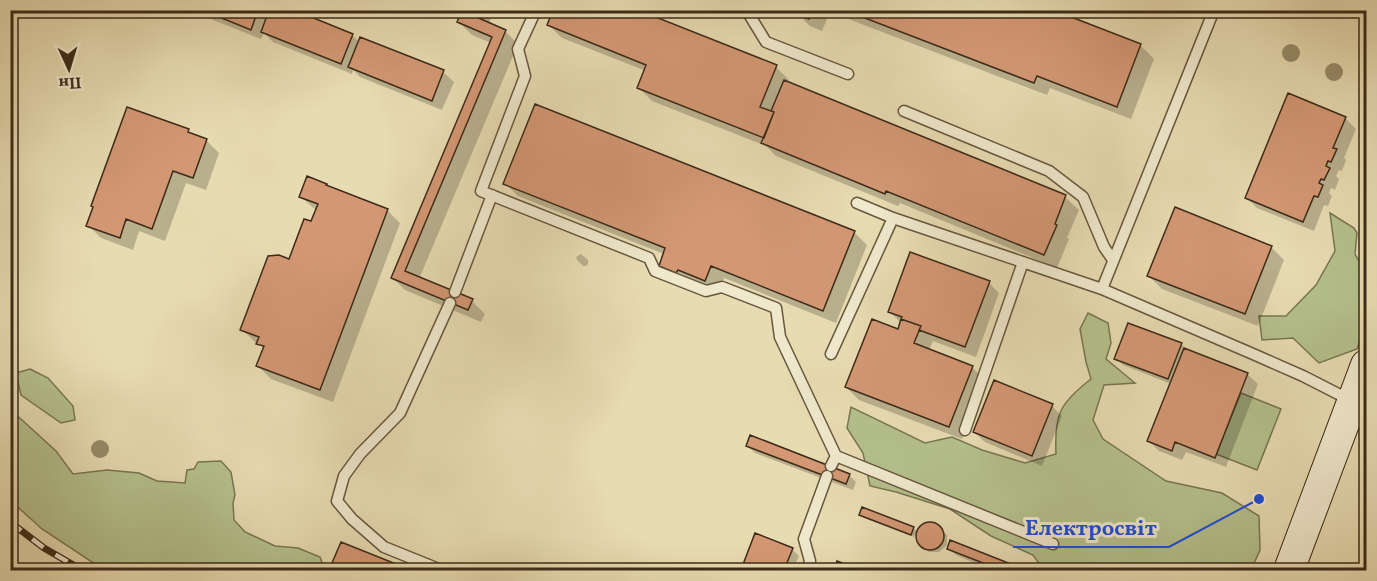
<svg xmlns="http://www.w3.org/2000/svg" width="1377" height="581" font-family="Vollkorn,serif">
<rect width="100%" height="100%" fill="#e7dbb1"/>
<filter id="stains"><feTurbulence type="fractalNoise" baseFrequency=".00333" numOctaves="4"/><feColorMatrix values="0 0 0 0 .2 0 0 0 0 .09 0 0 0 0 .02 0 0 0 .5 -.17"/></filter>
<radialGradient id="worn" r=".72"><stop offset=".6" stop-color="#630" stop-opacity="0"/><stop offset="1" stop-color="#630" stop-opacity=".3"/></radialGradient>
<path fill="#b4c08c" stroke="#787652" stroke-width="1.5" d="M1330,213L1354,228L1357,233L1355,254L1366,274V322L1357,349L1319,363L1293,338L1262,340L1259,316H1286L1316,285L1335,251Z
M1088,313L1108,323L1111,343L1106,359L1135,383L1104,385L1093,420L1103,439L1166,481L1222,493L1259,516L1260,550L1251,570H1044L1033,555L991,536L950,509L896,492L870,486L863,453L847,428L851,407L925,443L952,437L982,450L1025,463L1056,454C1054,414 1060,403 1091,379L1086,362L1080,329Z
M30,369L48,378L73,406L75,420L61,423L21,395L16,373Z
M1241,393L1281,409L1257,470L1216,454Z
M11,410L56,451L73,474L107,470L139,473L157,481L185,483L187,470L194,469L198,462L221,461L231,472L235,495L233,503L234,520L245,532L275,546L298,548L320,557L325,570H104L42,529L11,501Z"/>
<path fill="#0003" d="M188,10H290L353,36L359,42L360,39L443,72L454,82L442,110L360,77L353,70L352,74L273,42L264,33L261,39Z
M464,10H494L489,24L505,31L518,44L419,279L472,301L485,314L481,322L405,290L392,277L491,43L472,35L459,22Z
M798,10H1072L1078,16L1076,21L1141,46L1154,59L1131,119L1050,88L1047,95L830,12L822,31L810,26L797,13Z
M549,25L776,67L789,80L788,83L1065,197L1079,210L1067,238L1069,239L1057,268L900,203L898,206L776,156L766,146L652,101L639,88L646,71L562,38Z
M1345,118L1356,129L1344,158L1346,160L1342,171L1339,170L1336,176L1339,179L1335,190L1331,188L1329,193L1332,196L1328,206L1324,205L1314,231L1257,208L1247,198Z
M188,130L193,136L206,140L219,153L206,190L186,183L165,241L139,231L133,250L101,238L88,225Z
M308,178L326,185L329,188L387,210L400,223L333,402L271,379L258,366L264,349L259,344L255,342L242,329L290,261L312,223L317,211L301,197Z
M505,183L854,232L867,245L836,323L724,278L718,293L674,279L660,266L664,254L518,196Z
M1271,247L1284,260L1258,326L1162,289L1149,276Z
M581,254L588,260V264L586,266H583L577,260L576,257Z
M989,283L999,293L976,357L933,341L929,350L972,367L985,380L962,439L859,400L846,387L898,331L901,323L890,312Z
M1181,344L1188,351L1247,374L1258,384L1226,467L1186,452L1182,460L1159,451L1149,441L1171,384L1123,365L1116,358Z
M1052,406L1062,416L1042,466L985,442L974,432Z
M748,446L849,475L856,482L853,490L755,453Z
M861,514L913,528L917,531L914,537L864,518Z
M925,524H935L947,535V545L939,552H929L918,541V531Z
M951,542L1022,570H982L984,567L956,555L948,548Z
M342,543L407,570H331Z
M792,549L799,556L793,570H747L744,567Z"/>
<path fill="#d39774" stroke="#3d2b18" stroke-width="1.5" d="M202,10H258L251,30Z
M269,10H294L353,34L341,64L261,32Z
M462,10H476L474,16L506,30L405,271L473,299L468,310L391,278L492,37L457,22Z
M553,10H638L777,65L760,107L774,112L764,138L637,88L646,65L547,25Z
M796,10H812L809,19L795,14Z
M844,10H1062L1061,13L1141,44L1117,107L1037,76L1034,83Z
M360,37L444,70L432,101L348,67Z
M784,80L1066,195L1055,224L1057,225L1044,255L886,191L885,194L761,143L774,112L771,111Z
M1288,93L1346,117L1333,148L1337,149L1331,162L1328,161L1326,166L1330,168L1324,180L1321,179L1319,183L1323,185L1318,197L1314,196L1303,222L1245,198Z
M535,104L855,231L823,311L711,266L705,281L678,270L676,273L659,266L665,248L503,184Z
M127,107L189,129L188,132L207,139L193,178L173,171L152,229L126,219L120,238L86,226L93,207L91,206Z
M307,176L327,184L326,185L388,209L320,390L256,366L264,346L256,344L259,337L240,330L268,256L279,255L289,259L304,219L311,221L318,204L299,197Z
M1175,207L1272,246L1245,314L1147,276Z
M910,252L990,281L965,347L919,330L921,326L901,319L902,317L888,312Z
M872,319L898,329L901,319L921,326L914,343L973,366L949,427L845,387Z
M1128,323L1182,343L1168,379L1114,359Z
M1184,348L1248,373L1215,458L1175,442L1172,451L1147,441Z
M994,380L1053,404L1032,456L973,432Z
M750,435L850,474L846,484L746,446Z
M862,507L914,527L911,535L859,515Z
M916 536a14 14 0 1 1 28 0a14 14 0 1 1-28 0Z
M755,533L793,548L784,570H750L742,567Z
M950,540L1026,570H1001L991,567L990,570H980L983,563L947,549Z
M341,542L411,570H329Z
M837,561L861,570H834Z"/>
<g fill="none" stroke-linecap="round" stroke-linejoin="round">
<defs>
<path id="lane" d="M536,10L518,49L525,76L481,191L649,258L655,271L706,291L722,287L776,308L780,337L836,456L831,466
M744,10L747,11L766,42L848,74
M904,111L1049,171L1083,197L1104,247L1113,260
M857,203L893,218L1102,289L1253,354L1303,376L1352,401
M1102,289L1214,10
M455,292L492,195
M831,354L893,218
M965,430L1023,262
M836,456L1053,544
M441,570L384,547L352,519L337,501L344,476L360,454L400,413L450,303
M807,570L810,561L804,539L827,476"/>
<path id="secondary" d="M1289,570L1366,365"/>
</defs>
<use href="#lane" stroke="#68573e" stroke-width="13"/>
<use href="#secondary" stroke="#3d2b18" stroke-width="32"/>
<use href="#lane" stroke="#efe8cc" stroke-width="10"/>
<use href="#secondary" stroke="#efe8cc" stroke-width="30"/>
<defs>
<path id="rail" d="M10,522L44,548L82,570"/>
</defs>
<use href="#rail" stroke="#3d2b18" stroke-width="7"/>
<use href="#rail" stroke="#efe8cc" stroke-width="4.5" stroke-dasharray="14" stroke-linecap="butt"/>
</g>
<g fill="#978b6a">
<circle cx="1291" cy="53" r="9"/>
<circle cx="1334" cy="72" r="9"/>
<circle cx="100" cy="449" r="9"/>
</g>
<path fill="none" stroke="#1d4ed8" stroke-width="2" d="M1259 499L1169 547H1013"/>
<circle fill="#1d4ed8" stroke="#efe8cc" stroke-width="2" cx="1259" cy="499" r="6"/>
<g font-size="22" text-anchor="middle" font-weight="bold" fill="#1d4ed8" stroke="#efe8cc" stroke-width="6" stroke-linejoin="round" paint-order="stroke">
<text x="1091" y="535">Електросвіт</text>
</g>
<rect width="1377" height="581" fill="none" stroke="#e7dbb1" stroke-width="36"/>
<rect x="12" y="12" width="1353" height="557" fill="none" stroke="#3d2b18" stroke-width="3"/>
<rect x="18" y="18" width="1341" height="545" fill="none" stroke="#3d2b18" stroke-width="1.5"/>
<g transform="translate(69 69) rotate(176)" stroke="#efe8cc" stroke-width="4.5" paint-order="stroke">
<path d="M0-4.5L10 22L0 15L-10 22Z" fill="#3d2b18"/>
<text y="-9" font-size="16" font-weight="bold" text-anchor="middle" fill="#3d2b18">Пн</text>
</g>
<rect width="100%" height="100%" filter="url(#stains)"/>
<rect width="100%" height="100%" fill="url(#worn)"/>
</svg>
